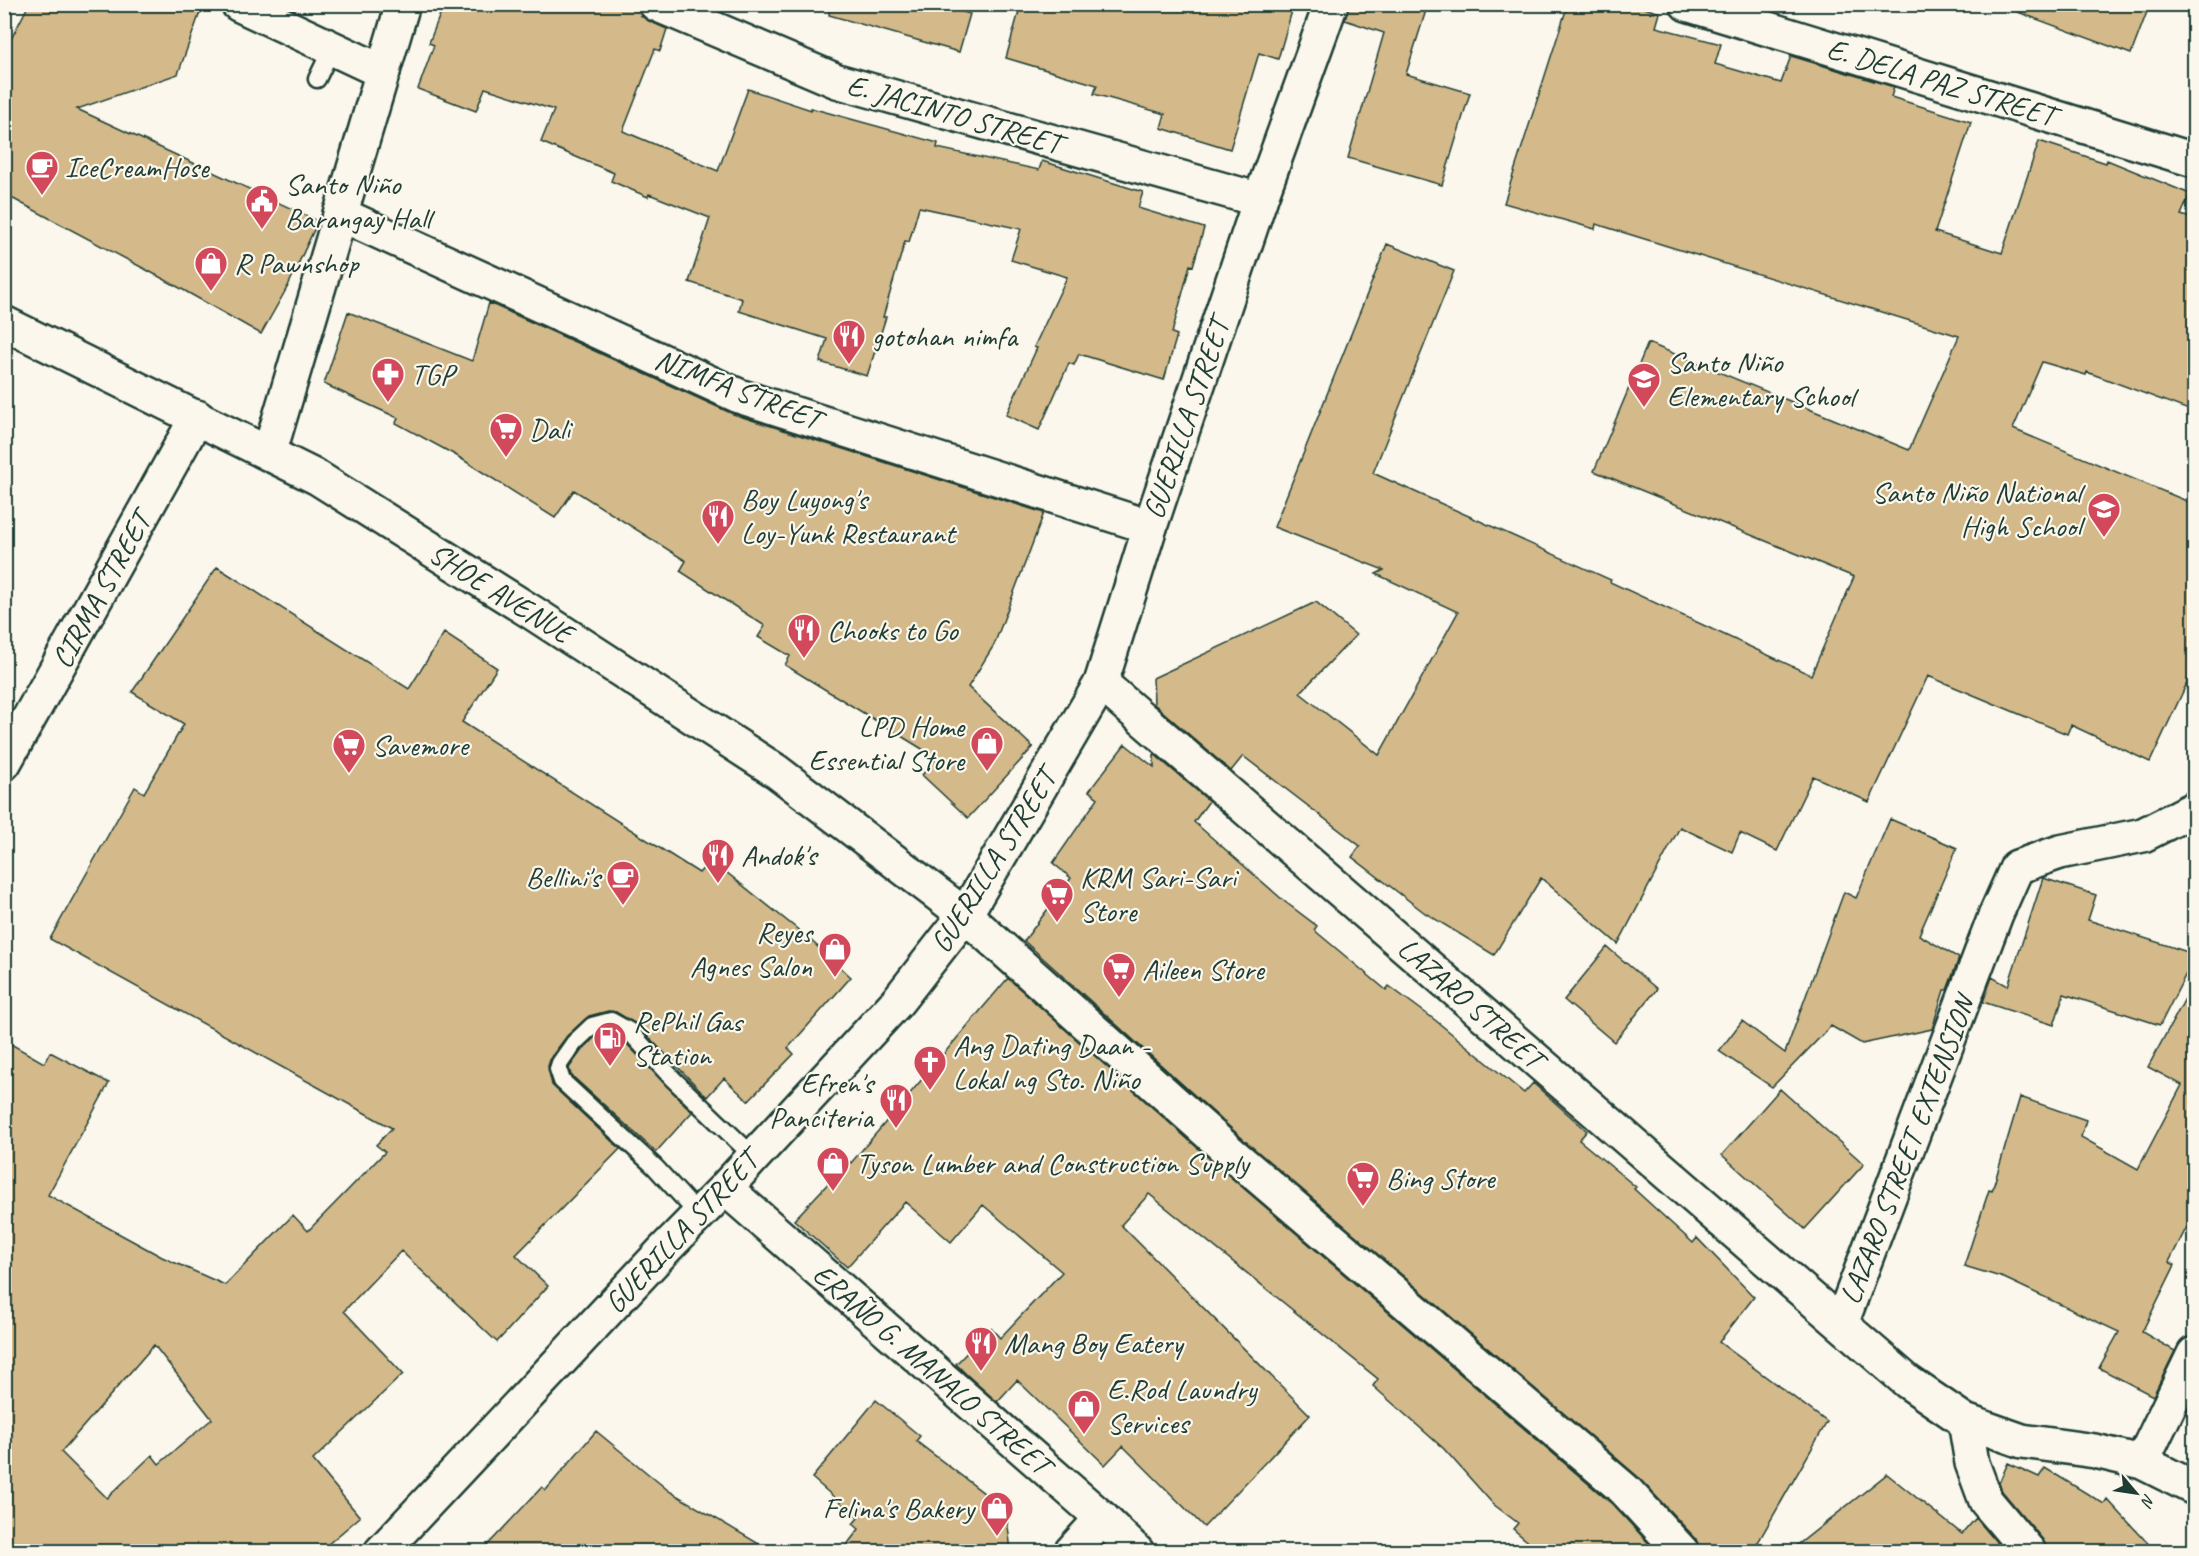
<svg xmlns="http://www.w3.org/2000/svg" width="2199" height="1556" font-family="Caveat,sans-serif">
<rect width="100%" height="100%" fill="#fbf7ec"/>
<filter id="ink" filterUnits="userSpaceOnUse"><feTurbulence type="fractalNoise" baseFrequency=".0167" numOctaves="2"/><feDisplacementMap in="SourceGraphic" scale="12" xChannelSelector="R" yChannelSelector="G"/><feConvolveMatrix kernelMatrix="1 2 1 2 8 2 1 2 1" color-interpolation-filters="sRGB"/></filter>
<g filter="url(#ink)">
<path fill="#d4ba8a" stroke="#1f3d34" stroke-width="1.5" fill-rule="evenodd" d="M29,4H203L178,74L77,109L318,221L288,286L261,334L171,283L4,194V53Z
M444,4H638L641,16L649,21L667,29L660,51L655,49L623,131L718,171L748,89L811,110V108L938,143L937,148L1039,170L1042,161L1143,192L1138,208L1204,228L1193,266L1190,265L1172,333L1177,335L1164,380L1079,354L1074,365L1069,363L1039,430L1006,415L1037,348L1034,347L1067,277L1011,260L1021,229L919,207L909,242L905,241L883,317H886L867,376L820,362L827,339L739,311L742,299L689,282L710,218L649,194L648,197L611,181L614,173L541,142L554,110L485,88L476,111L418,89L434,45L429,43Z
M830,4H936L970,14L959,52L829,15Z
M1021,4H1294L1278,59L1259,53L1230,149L1161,128L1165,114L1094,94L1097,85L1006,58Z
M1349,4H1428L1406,74L1470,93L1442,185L1348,158L1384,33L1345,20Z
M1568,4H1632L1660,13L1656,27L1721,44L1715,64L1781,83L1791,56L1894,87L1891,97L1971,122L1935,232L2002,253L2039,141L2106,163L2107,160L2190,194L2181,215L2194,219V412L2087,372L2086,375L2042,362L2013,429L2194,504V668L2150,762L2071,725L2067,734L1928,676L1869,802L1813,776L1777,851L1740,833L1732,852L1680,827L1618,944L1541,878L1494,955L1425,913L1352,857L1360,846L1243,756L1231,771L1154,704L1153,678L1316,602L1356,635L1300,693L1379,755L1458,612L1376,574L1384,570L1274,527L1387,244L1454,271L1373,473L1611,580L1610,582L1811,675L1854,577L1594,471L1648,343L1909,450L1959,336L1596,224L1595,229L1504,203Z
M2008,4H2150L2131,54L2007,8Z
M489,303L733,414L1044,513L994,645L968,687L1033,747L968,818L922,775L937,758L785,665L790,656L758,637L765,626L680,571L686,561L574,490L555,518L457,456L396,423L398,418L324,384L348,312L472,361Z
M217,567L409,689L444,633L497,668L462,722L699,873L711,860L806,936L851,977L788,1048L794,1054L748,1101L724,1078L707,1097L636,1024L616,1012L608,1011L589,1016L567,1036L551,1057L548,1066L552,1085L620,1149L516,1255L548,1286L497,1342L401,1251L344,1311L403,1374L313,1460L360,1517L320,1551H4V1040L44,1063L50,1052L109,1083L48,1195L162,1257L225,1285L293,1215L308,1231L385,1152L376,1145L392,1128L50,939L135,787L144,793L184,724L132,692ZM154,1345L212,1419L159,1464L152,1455L107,1498L61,1452Z
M1125,744L1154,767V754L1209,801L1194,822L1284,901L1317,926L1314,930L1386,990L1389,986L1435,1020L1524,1093L1533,1083L1587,1131L1579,1140L1636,1187L1634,1189L1693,1243L1697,1238L1754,1297L1719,1342L1827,1422L1753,1551H1700L1696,1539L1637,1476L1244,1140L1024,941L1071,878L1053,863L1098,798L1089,791Z
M1890,819L1957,848L1919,935L1959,958L1947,990H1944L1932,1029L1862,1044L1831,1026L1772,1087L1719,1051L1742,1021L1785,1053L1844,892L1856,898Z
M2043,878L2096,895L2088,920L2194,954V958L2160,1025L2064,994L2054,1025L1983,1002L1992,977L2008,986Z
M1607,947L1657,989L1614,1042L1564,1000Z
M1008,978L1220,1168L1612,1504L1656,1551H1539L1513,1529L1518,1523L1493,1504L1444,1449L1373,1386L1378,1379L1149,1194L1121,1225L1310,1415L1204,1527L1123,1446L1105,1465L1017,1380L997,1402L966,1374L956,1364L991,1328L1000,1338L1062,1272L983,1205L951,1242L905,1202L847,1267L794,1220L849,1161L851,1163Z
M2194,982V1213L2169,1262L2175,1265L2142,1332L2175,1351L2153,1396L2099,1368L2119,1332L2004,1278L1964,1266L1989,1190L1992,1191L2020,1097L2086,1120L2081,1137L2138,1169L2182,1085L2148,1067Z
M610,1032L622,1039L692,1112L656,1152L571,1075L569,1068L582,1050L597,1035Z
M1780,1089L1864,1164L1805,1229L1722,1155Z
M2194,1396V1418L2186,1414Z
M876,1400L920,1436L916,1441L1006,1510L1011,1551H842L859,1529L853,1524L858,1518L812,1478Z
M596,1431L669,1491L771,1551H482L542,1487L546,1490Z
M2008,1463L2039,1477L2045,1468L2104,1504L2107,1499L2155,1551H2047L2043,1540L2002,1491L1999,1483Z
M1887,1474L1962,1534L1976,1518L2004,1551H1790Z"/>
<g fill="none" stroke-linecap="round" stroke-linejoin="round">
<defs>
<path id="service" d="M317,79L332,48
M698,1214L655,1167L562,1081L558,1069L560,1063L574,1043L592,1026L611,1021L629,1031L673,1079L753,1156"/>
<path id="minor" d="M238,4L383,72
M656,4L837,81L1260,200
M340,214L739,396L1150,527
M1101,683L1908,1382L1965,1421L2022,1441L2095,1451L2142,1462L2194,1488
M4,763L197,417
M965,915L1232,1154L1625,1490L1682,1552
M1841,1324L1996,914L2017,867L2060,852L2143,835L2194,809
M1965,1421L1972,1463L1986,1501L2029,1552
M2142,1462L2194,1354
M1071,1552L1102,1518"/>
<path id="tertiary" d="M1687,4L2194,160
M4,323L318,478L533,613L776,771L965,915
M269,454L403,4
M725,1188L1102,1518L1137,1552
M381,1552L666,1248L725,1188L897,1002L965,915L1101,683L1150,527L1260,200L1331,4"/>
</defs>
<use href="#service" stroke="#1f3d34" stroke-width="21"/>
<use href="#minor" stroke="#1f3d34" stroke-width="38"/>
<use href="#tertiary" stroke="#1f3d34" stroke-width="38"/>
<use href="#service" stroke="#fbf7ec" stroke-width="16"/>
<use href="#minor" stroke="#fbf7ec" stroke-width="33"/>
<use href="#tertiary" stroke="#fbf7ec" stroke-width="33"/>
</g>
</g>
<defs>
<symbol id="cafe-pin" viewBox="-11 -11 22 30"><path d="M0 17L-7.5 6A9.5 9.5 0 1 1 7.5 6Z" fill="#d1495b" stroke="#fbf7ec"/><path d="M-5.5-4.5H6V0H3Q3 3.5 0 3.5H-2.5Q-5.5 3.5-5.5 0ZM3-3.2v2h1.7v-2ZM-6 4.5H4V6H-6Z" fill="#fff"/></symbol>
<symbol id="civic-pin" viewBox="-11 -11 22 30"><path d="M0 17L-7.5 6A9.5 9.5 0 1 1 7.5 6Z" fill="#d1495b" stroke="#fbf7ec"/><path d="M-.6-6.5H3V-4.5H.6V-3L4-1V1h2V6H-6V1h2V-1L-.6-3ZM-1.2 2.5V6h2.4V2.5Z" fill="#fff"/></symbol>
<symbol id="shop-pin" viewBox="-11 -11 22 30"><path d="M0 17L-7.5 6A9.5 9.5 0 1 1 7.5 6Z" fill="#d1495b" stroke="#fbf7ec"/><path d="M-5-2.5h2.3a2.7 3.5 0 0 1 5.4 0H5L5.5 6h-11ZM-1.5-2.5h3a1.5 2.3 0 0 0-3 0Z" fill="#fff"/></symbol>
<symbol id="restaurant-pin" viewBox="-11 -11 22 30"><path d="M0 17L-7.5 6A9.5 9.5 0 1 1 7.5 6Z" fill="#d1495b" stroke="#fbf7ec"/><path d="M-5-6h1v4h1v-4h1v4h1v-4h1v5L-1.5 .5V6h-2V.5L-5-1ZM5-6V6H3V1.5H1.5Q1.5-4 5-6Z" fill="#fff"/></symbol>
<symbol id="pharmacy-pin" viewBox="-11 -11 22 30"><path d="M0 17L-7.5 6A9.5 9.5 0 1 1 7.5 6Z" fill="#d1495b" stroke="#fbf7ec"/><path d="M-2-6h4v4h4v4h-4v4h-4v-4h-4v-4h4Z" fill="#fff"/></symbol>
<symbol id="school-pin" viewBox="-11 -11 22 30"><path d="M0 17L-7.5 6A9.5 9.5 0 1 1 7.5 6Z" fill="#d1495b" stroke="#fbf7ec"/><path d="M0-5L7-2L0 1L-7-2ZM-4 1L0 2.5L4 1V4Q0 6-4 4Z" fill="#fff"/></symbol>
<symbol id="supermarket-pin" viewBox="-11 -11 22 30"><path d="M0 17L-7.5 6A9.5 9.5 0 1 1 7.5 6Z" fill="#d1495b" stroke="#fbf7ec"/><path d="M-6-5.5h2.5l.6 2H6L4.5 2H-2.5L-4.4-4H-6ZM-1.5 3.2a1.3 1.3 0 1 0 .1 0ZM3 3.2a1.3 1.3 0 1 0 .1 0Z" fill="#fff"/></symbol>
<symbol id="fuel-pin" viewBox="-11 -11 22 30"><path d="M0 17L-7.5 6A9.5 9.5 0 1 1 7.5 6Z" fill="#d1495b" stroke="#fbf7ec"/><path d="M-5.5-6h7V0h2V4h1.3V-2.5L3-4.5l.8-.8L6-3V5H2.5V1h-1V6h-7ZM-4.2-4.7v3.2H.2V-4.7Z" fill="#fff"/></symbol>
<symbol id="church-pin" viewBox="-11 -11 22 30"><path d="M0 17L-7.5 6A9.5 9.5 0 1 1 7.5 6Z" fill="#d1495b" stroke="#fbf7ec"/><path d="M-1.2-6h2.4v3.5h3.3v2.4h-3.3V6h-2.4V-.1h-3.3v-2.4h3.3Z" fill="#fff"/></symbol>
</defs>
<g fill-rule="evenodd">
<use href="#cafe-pin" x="23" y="148" width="38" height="52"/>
<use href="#civic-pin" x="243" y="182" width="38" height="52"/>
<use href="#shop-pin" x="192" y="244" width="38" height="52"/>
<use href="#restaurant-pin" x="830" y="317" width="38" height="52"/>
<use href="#pharmacy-pin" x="369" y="355" width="38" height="52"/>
<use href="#school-pin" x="1625" y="360" width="38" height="52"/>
<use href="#supermarket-pin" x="487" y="410" width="38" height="52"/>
<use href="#school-pin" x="2085" y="490" width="38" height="52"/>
<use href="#restaurant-pin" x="699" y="497" width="38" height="52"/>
<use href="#restaurant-pin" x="785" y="611" width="38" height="52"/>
<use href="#shop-pin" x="968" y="724" width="38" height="52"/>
<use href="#supermarket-pin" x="330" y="726" width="38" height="52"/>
<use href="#restaurant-pin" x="699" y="836" width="38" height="52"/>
<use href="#cafe-pin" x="604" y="858" width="38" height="52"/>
<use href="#supermarket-pin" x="1038" y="875" width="38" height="52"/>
<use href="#shop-pin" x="816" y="930" width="38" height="52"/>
<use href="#supermarket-pin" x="1100" y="950" width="38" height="52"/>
<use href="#fuel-pin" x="591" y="1019" width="38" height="52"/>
<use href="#church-pin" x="911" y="1043" width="38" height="52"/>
<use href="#restaurant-pin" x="877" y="1081" width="38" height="52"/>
<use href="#shop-pin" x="814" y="1144" width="38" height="52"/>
<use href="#supermarket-pin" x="1344" y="1159" width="38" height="52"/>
<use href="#restaurant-pin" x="962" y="1324" width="38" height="52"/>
<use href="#shop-pin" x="1065" y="1387" width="38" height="52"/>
<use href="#shop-pin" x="978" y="1489" width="38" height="52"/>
</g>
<g text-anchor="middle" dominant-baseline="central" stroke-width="4.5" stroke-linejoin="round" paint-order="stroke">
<g font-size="30" fill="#1f3d34" stroke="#fbf7ec">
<text transform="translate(1941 82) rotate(17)">E. DELA PAZ STREET</text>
<text transform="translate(954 114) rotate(16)">E. JACINTO STREET</text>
<text transform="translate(738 389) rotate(21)">NIMFA STREET</text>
<text transform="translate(1186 419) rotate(-71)">GUERILLA STREET</text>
<text transform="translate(101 590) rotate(-61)">CIRMA STREET</text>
<text transform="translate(501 593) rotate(32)">SHOE AVENUE</text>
<text transform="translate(993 861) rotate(-58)">GUERILLA STREET</text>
<text transform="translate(1471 1003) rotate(41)">LAZARO STREET</text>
<text transform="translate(1907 1150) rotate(-69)">LAZARO STREET EXTENSION</text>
<text transform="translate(681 1232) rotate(-47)">GUERILLA STREET</text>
<text transform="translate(932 1369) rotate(41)">ERAÑO G. MANALO STREET</text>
</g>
<g font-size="30" fill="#1f3d34" stroke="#fbf7ec" text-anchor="start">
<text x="65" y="167">IceCreamHose</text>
<text x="285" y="184">Santo Niño<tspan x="285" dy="34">Barangay Hall</tspan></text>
<text x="234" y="263">R Pawnshop</text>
<text x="872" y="336">gotohan nimfa</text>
<text x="1667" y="362">Santo Niño<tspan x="1667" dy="34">Elementary School</tspan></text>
<text x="411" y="374">TGP</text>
<text x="529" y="429">Dali</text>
<text x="2081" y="492" text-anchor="end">Santo Niño National<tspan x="2081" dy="34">High School</tspan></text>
<text x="741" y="499">Boy Luyong's<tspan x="741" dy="34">Loy-Yunk Restaurant</tspan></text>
<text x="827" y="630">Chooks to Go</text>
<text x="964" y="726" text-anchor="end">LPD Home<tspan x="964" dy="34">Essential Store</tspan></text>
<text x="372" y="745">Savemore</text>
<text x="741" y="855">Andok's</text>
<text x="600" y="877" text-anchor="end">Bellini's</text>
<text x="1080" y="877">KRM Sari-Sari<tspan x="1080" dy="34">Store</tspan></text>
<text x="812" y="932" text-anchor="end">Reyes<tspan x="812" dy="34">Agnes Salon</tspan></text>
<text x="1142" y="969">Aileen Store</text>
<text x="633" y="1021">RePhil Gas<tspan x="633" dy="34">Station</tspan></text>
<text x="953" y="1045">Ang Dating Daan -<tspan x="953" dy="34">Lokal ng Sto. Niño</tspan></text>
<text x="873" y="1083" text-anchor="end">Efren's<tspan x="873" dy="34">Panciteria</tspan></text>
<text x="856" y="1163">Tyson Lumber and Construction Supply</text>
<text x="1386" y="1178">Bing Store</text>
<text x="1004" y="1343">Mang Boy Eatery</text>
<text x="1107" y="1389">E.Rod Laundry<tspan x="1107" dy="34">Services</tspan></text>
<text x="974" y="1508" text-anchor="end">Felina's Bakery</text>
</g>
</g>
<rect width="2199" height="1556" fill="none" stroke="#fbf7ec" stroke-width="24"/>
<rect x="12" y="12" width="2175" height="1532" fill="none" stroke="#1f3d34" stroke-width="2" filter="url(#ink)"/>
<g transform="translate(2136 1493) rotate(119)" stroke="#fbf7ec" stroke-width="4.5" paint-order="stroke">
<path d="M0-4.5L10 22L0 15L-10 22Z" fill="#1f3d34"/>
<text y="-9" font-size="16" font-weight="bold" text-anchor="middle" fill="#1f3d34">N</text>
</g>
</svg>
